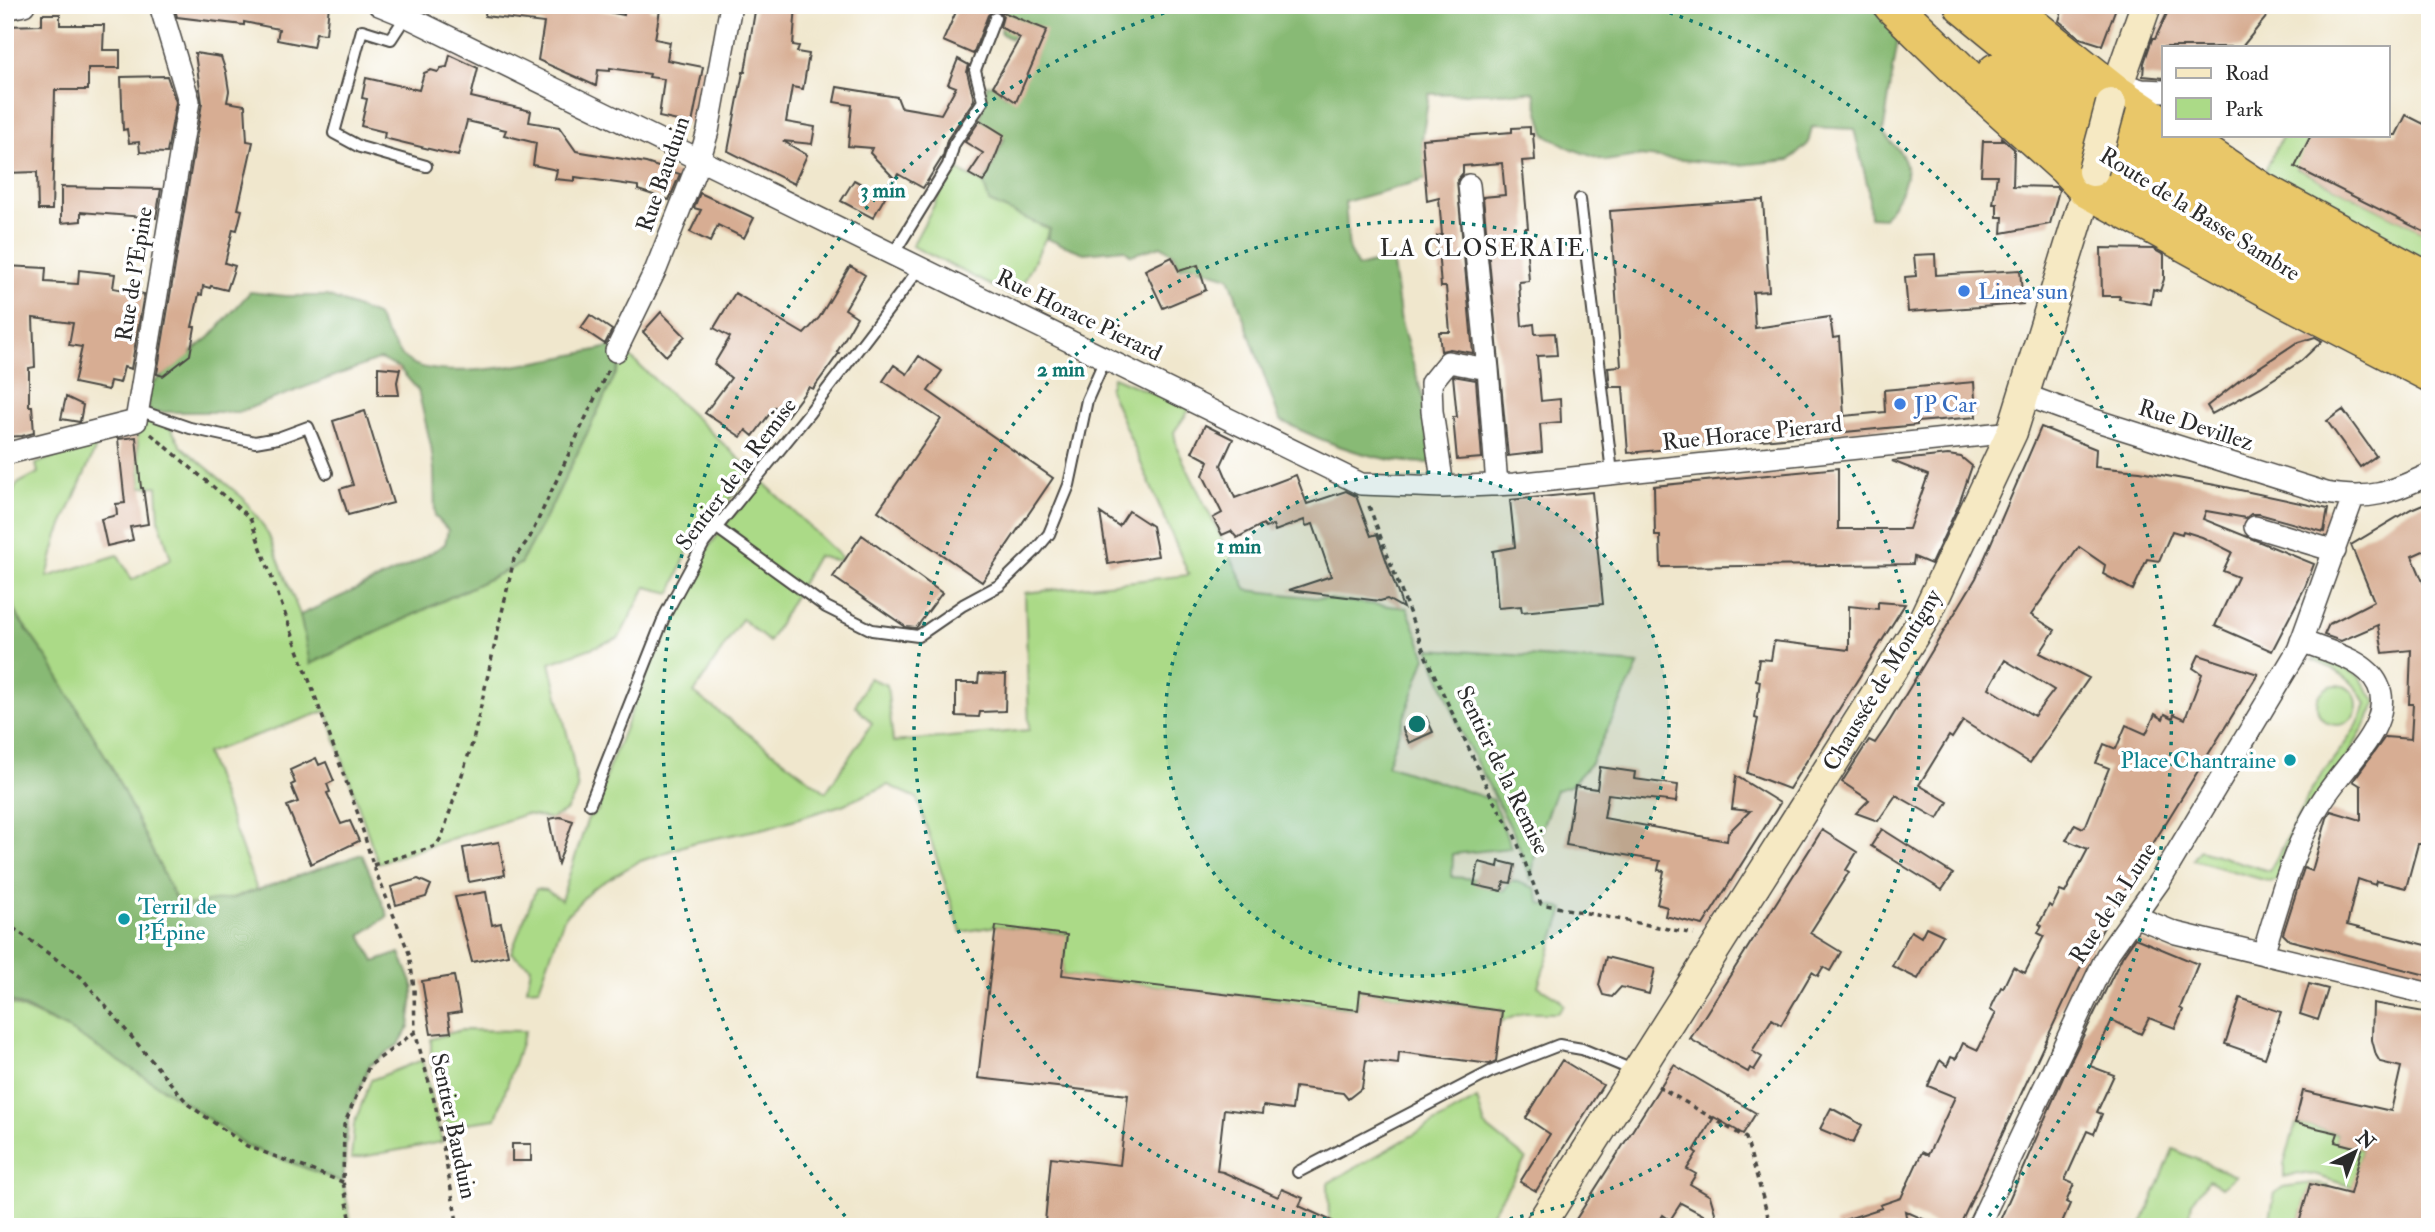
<svg xmlns="http://www.w3.org/2000/svg" width="2435" height="1232" font-family="'IM FELL Double Pica',serif">
<rect width="100%" height="100%" fill="#fff"/>
<filter id="ink" filterUnits="userSpaceOnUse"><feTurbulence type="fractalNoise" baseFrequency=".0143" numOctaves="2"/><feDisplacementMap in="SourceGraphic" scale="14" xChannelSelector="R" yChannelSelector="G"/><feConvolveMatrix kernelMatrix="1 2 1 2 8 2 1 2 1" color-interpolation-filters="sRGB"/></filter>
<filter id="wash" filterUnits="userSpaceOnUse"><feTurbulence type="fractalNoise" baseFrequency=".00686" numOctaves="4" result="noise"/><feDisplacementMap in="SourceGraphic" scale="28" xChannelSelector="R" yChannelSelector="G"/><feGaussianBlur stdDeviation="1.57" result="paint"/><feColorMatrix in="noise" values="0 0 0 0 0 0 0 0 0 0 0 0 0 0 0 0 0 1.4 0 .05"/><feComposite in="paint" operator="in"/></filter>
<g filter="url(#wash)">
<rect width="100%" height="100%" fill="#f0e7cd"/>
<path fill="#abda87" stroke="#6b8259" stroke-width="2" d="M2283,135H2312L2296,168L2430,235V270L2263,174Z
M954,168L984,184L990,202L1050,229L1016,298L912,246Z
M626,353L747,466L754,470L688,550L671,593L646,587L619,638L550,663L571,750L578,790L566,811L550,819L526,814L378,863L326,711L206,753L257,890L221,901L179,906L110,764L49,661L19,618L5,585V500L12,494L17,484L38,473L36,464L101,436L58,535L47,577L118,555L132,580L171,559L159,520L157,486L141,487L136,421L149,412L172,430L181,446L243,498L260,521L269,536L300,615L311,664L520,564L553,503Z
M1113,377L1190,409L1174,432L1177,448L1247,590L1407,608L1426,657L1387,765L1493,800L1511,848L1453,854L1452,877L1477,879L1504,891L1511,880L1535,888L1541,904L1564,909L1538,986L1559,999L1564,1005L1557,1013H1523L1501,1022L1502,1010L1361,991L1357,1009L1062,975L1066,934L996,926L961,932L917,798L888,785L842,805L766,828L692,843L638,862L592,889L564,918L539,988L527,989L531,967L511,953L536,889L546,890L561,900L588,818L598,811L607,772L668,621L711,544L730,519L764,483L841,557L838,561L817,556L769,642L742,619L694,693L826,792L872,723L855,706L869,678L887,685L893,742L1029,730L1025,593L1189,575L1109,389Z
M1429,649L1639,664L1591,763L1570,786L1556,790L1538,838L1531,879L1514,834L1461,732Z
M2317,653L2359,676L2376,702L2368,720L2279,880L2271,882L2193,860L2200,850L2269,871C2285,846 2295,820 2309,794C2326,763 2356,738 2366,704C2356,680 2336,669 2313,660Z
M2317 705a20 20 0 1 1 40 0a20 20 0 1 1-40 0Z
M5,1001L68,1029L189,1105L247,1146L343,1182L352,1227H5Z
M461,1030L525,1031L496,1119L446,1126L431,1063V1039Z
M422,1060L442,1142L351,1159L354,1124L371,1080Z
M1477,1099L1485,1126L1526,1159L1483,1227H1327L1329,1219L1328,1183Z
M2296,1123L2338,1134L2335,1142L2362,1149L2353,1187L2314,1175L2298,1173L2284,1177V1165Z
M2173,1149L2235,1176L2222,1187L2208,1180L2192,1202L2190,1214L2217,1227H2141Z
M2311,1183L2329,1186V1189L2310,1186L2298,1227H2268L2275,1193L2283,1187Z"/>
<path fill="#88ba74" stroke="#5a7250" stroke-width="2" d="M1004,5H1884L1911,31L1898,40L1883,133C1889,140 1897,147 1902,155C1915,178 1896,200 1884,218L1870,217L1868,188L1854,129L1812,127L1808,144L1790,160L1739,165L1638,156L1605,161L1572,149L1545,134L1534,92L1429,94L1422,140L1427,179L1345,202L1349,251L1358,267L1392,258L1401,322L1423,398L1431,463C1378,464 1326,444 1280,420L1229,277L1189,265L1180,268L1173,254L1161,246L1131,255L1124,249L1084,253L1047,239L1050,229L989,202L984,184L1004,139L980,121L987,85L993,84L1007,96L1036,54L1019,28L1011,39L1000,33Z
M250,292L285,296H327L376,315C383,328 395,351 407,360C443,387 567,356 610,347L626,353L553,503L520,564L310,664L300,615L414,563L445,544L448,530L435,516L434,470L431,446L418,390L399,368L380,359L239,412H149L147,388L210,337Z
M5,588L15,613L49,661L110,764L179,906L234,898L362,854L388,916L361,935L374,962L400,953L414,988L409,1027L399,1044L369,1066L349,1114L343,1182L247,1146L189,1105L68,1029L5,998Z"/>
<g id="blocks">
<path fill="#d7ad93" fill-rule="evenodd" d="M174,5H329L326,34L316,33L313,47L277,40L279,29L244,22V25L177,17Z
M486,5H571L624,15L625,7L632,8V5H650L649,10H660L655,39L670,42L667,60L703,67L692,124L659,117L664,79L649,77L650,74L610,68V71L598,70L596,86L538,60L544,23L485,16Z
M756,5H796L793,45L799,46L797,52L809,54L803,89L792,87L786,122L815,127L812,144L783,141L807,155L794,184L728,151L743,72H745Z
M959,5H994L993,8L1047,30L1016,102L993,86L1020,38L1000,27L1003,16L998,11L994,10L988,15L973,54L943,41Z
M2064,5H2117L2102,45L2080,38L2059,21Z
M2171,5H2276L2242,47H2164V78L2143,76L2144,63L2152,39H2155Z
M42,14H60V25H104L103,50H120V68H88V90H55L52,210H38L37,172L5,173V26L42,25Z
M195,53L221,57L226,72L229,91L227,102L245,105L247,141L253,142L238,209L242,210L237,230L233,229L225,263L235,266L227,290L211,286L210,288L203,286L202,295L199,294L192,327H195L190,355L163,376L157,374L202,103Z
M450,55L478,68L471,97L531,111L529,122L559,127L576,151L646,163L680,174L669,200L638,190V186L575,177V181L555,179L557,170L533,165L536,143L504,135L506,130L467,121L458,156L384,138L385,132L361,126L367,99L362,98L366,78L419,90L424,73L431,70L438,72L441,68L447,67Z
M958,59L969,65L967,72L974,100L947,140L943,156L923,188L898,174L895,179L870,153L872,148L848,146L852,105L834,102L837,87L897,97L901,107L941,114L956,87L948,84Z
M167,76L176,102L167,153L140,152L139,142L129,143L127,129L123,130L121,77Z
M2406,115L2430,127V235L2295,167L2311,135H2396Z
M980,120L1004,135L989,173L983,182L969,174L983,153L965,142Z
M1530,127V134H1533L1535,160L1522,161L1528,228H1525L1529,281L1519,282L1522,326L1534,324L1535,334L1555,333L1557,355L1537,356L1541,401L1560,399L1561,422L1540,424L1542,452L1508,456L1483,197L1505,195L1502,163L1463,166V173L1457,180L1473,353L1450,349L1441,351L1439,332H1450L1446,287H1441L1437,236L1442,235L1439,198L1427,201L1422,139L1512,132V128Z
M2002,138L2014,149L2013,186L2056,187L2059,190L2050,224L2002,233L2003,217H1997V204H1993L1997,175H1981L1983,141H2002Z
M854,180L885,197L873,218L841,201Z
M61,187L161,189L156,218L81,212V221L61,223Z
M700,193L754,218L744,238L718,225L710,242L690,232L701,210L694,208Z
M1763,200L1769,291L1753,292L1755,328L1830,317L1833,338L1839,337L1844,416L1885,412L1884,390L1974,382L1976,417L1917,422V425L1628,453L1623,387H1610L1608,367L1621,366L1610,211Z
M2101,248L2153,249L2164,255V279L2160,291L2153,289L2151,304L2119,299L2120,296H2102Z
M1935,254L1936,275L2020,270L2023,304L1908,312L1905,277L1916,276L1914,255Z
M1172,257L1179,271L1198,265L1206,290L1163,308L1145,270Z
M5,266L46,268L45,282L78,284L79,270L115,274L113,288L144,294L131,369L124,367L120,383L110,381L108,390L74,383L82,347L69,345L73,323L33,318L35,367L29,368V406H32L34,433L22,436L5,437Z
M850,266L865,275L845,309L857,317L837,352L839,353L813,389L809,387L787,416L775,407L753,436L746,430L741,437L705,413L731,378L714,364L730,337L714,328L735,293L804,334L819,318Z
M661,312L685,336L666,356L643,332Z
M590,315L612,330L605,344L581,328Z
M2315,337L2322,341L2301,361L2261,387L2212,414L2207,406L2240,380L2296,343Z
M919,356L942,371L928,391L1053,478L982,582L878,511L941,419L883,381L894,365L907,374Z
M378,367L400,369L397,382L399,395H378Z
M1453,376L1476,380L1482,458L1457,460L1453,417H1457Z
M66,397L83,405L80,422L61,419Z
M2343,410L2376,456L2360,467L2327,421Z
M365,411L393,503L348,515L340,489L353,485L333,421Z
M1205,425L1233,439L1221,465L1235,498L1296,475L1307,504L1346,491L1356,496L1371,536L1377,534L1403,608L1387,599L1380,601L1289,590L1331,576L1313,524L1306,526L1304,520L1275,531L1273,525L1265,528L1263,524L1237,538L1231,531L1222,535L1213,518L1222,513L1203,475L1209,461L1192,452Z
M2041,427L2096,449L2095,467L2140,471L2226,487L2328,509L2324,532L2259,514H2251L2246,518L2206,511L2203,519L2314,564L2305,587L2272,651L2215,626L2238,577L2223,571L2232,552L2202,537L2183,531L2182,534L2172,531L2159,561L2147,559L2133,590L2103,574L2105,565L2079,547L2031,615L2055,630L2040,653L2089,678L2030,763L1963,721L1952,738L1949,736L1919,785L1948,802L1938,819L1896,795L1878,821L1856,813L1869,800L1842,782L1869,740L1875,743L1886,727L1976,578ZM2005,660L2054,690L2034,716L1989,688Z
M136,437L141,488H143L148,524L130,527L133,540L107,546L101,519L117,515L116,504L125,503L118,439Z
M1948,455L1961,457L1972,466L1959,504L1931,564L1914,557L1913,564L1661,567L1660,536H1655L1654,486L1838,468V529H1909L1928,475L1892,461Z
M1592,492L1603,604L1522,612L1521,606L1498,608L1493,551L1515,547L1510,500Z
M2430,501V548L2412,556L2430,598V844H2418L2406,888L2376,881L2375,885L2358,879L2347,925L2430,946V976L2289,940L2283,934L2304,868L2312,871L2327,818L2331,811L2361,820V786L2353,781L2385,737L2411,739L2413,704H2409L2411,650L2383,653L2378,625L2341,641L2324,635L2329,624L2374,601L2351,545L2411,509Z
M1129,511L1152,526L1158,556L1108,564L1100,513L1119,526Z
M862,535L942,593L916,628L906,627L833,577Z
M1878,602L1905,604L1789,789L1747,773L1758,719L1755,718L1760,681L1756,680L1759,659L1771,660L1774,641L1849,650V606L1878,609Z
M2199,655L2258,674L2141,863L2078,972L1959,1227H1941L1905,1211L1908,1227H1836L1835,1223L1882,1208L1880,1205L1901,1198L1922,1152L1928,1155L1955,1097L1928,1086L1940,1060L1947,1066L1951,1057L1956,1059L1963,1043L1978,1050L1996,1013L1990,1010L2001,987L2003,988L2013,967L2025,973L2044,936L2038,933L2042,926L2039,924L2049,905L2052,907L2060,891L2065,893L2088,849L2066,840L2075,824L2083,828L2086,825L2109,768L2096,763L2104,744L2116,749L2126,725L2146,734L2155,714L2163,719L2165,714L2173,718L2174,714L2185,719L2202,674L2193,668Z
M979,674L1006,675L1005,711L980,712L979,717L956,716V683H978Z
M1426,717L1433,732L1409,743L1402,728Z
M316,758L319,765L326,762L334,781L327,784L330,792L327,793L341,824L350,821L359,841L311,864L287,806L298,802L291,785L295,783L290,770Z
M1600,767L1635,772L1634,779L1678,785L1676,802L1608,794L1604,818L1727,841L1728,833L1750,811L1732,809L1736,776L1780,803L1703,925L1665,916L1667,907L1657,904L1664,871L1658,870L1660,861L1566,845L1575,786L1597,789Z
M560,817L573,821L558,864L549,819Z
M1882,829L1953,874L1942,890L1871,846Z
M1822,830L1857,852L1846,870L1849,872L1810,933L1841,952L1830,971L1823,967L1818,976L1812,972L1781,1025L1772,1019L1752,1051L1762,1057L1754,1070L1750,1068L1748,1072L1690,1039Z
M499,842L505,875L469,882L463,848Z
M1499,861L1515,865L1511,883L1504,882L1502,891L1474,885L1479,862L1498,867Z
M418,879L431,885L426,897L396,905L391,887Z
M486,892L492,925L501,923L508,955L472,962L455,897Z
M996,926L1067,935L1062,975L1358,1010L1360,991L1502,1011L1496,1061L1490,1064L1399,1052L1398,1064L1366,1060L1362,1088L1348,1099L1343,1093L1295,1087L1292,1110L1263,1106L1262,1114L1224,1109L1217,1171L1223,1172L1278,1197L1282,1189L1303,1198L1299,1206L1345,1227H1083L1045,1222L1051,1157L1120,1165L1128,1095L978,1078Z
M1926,927L1943,935L1918,979L1892,966L1911,931L1921,937Z
M2135,938L2198,964L2180,1008L2183,1010L2175,1028L2149,1018L2141,1034L2112,1020L2090,1066L2114,1075L2097,1112L2102,1114L2094,1134L2087,1131L2065,1180L2074,1184L2066,1202L2070,1204L2060,1227H1997L2065,1073L2122,957Z
M1606,957L1655,969L1649,994L1621,987L1612,997L1603,995L1599,985Z
M454,976L461,1012L448,1014L451,1032L431,1034L422,981Z
M2309,984L2328,989L2318,1020L2300,1014Z
M2240,998L2281,1012L2265,1058L2225,1044Z
M2373,1003L2430,1013V1227H2298L2310,1184L2350,1194L2362,1149L2335,1142L2338,1133L2295,1123L2303,1091L2391,1111L2401,1067L2380,1062L2376,1055L2372,1040Z
M1562,1060L1603,1085L1536,1191L1520,1182L1550,1134L1526,1118Z
M1674,1065L1756,1113L1743,1134L1714,1117L1694,1151L1697,1153L1687,1169L1696,1174L1690,1184L1710,1196L1718,1223L1681,1203L1670,1220L1663,1215L1656,1227H1620L1611,1221L1607,1227H1571Z
M1831,1108L1862,1125L1853,1143L1820,1129Z
M512,1144H531V1161H512Z"/>
</g>
</g>
<g filter="url(#ink)">
<use href="#blocks" fill-opacity="0" stroke="#494743" stroke-width="2"/>
<g fill="none" stroke-linecap="round" stroke-linejoin="round">
<defs>
<path id="lane" d="M406,16L391,39L362,30L334,133L360,147L426,166
M1580,199L1612,473
M894,253L948,165L954,144L983,101L975,70L995,18
M138,410L190,428L255,442L278,438L308,427L327,473
M717,528L826,607L872,630L918,636L963,605L1000,585L1034,552L1049,534L1069,485L1087,400L1106,357
M590,804L665,615L704,543L810,412L920,268
M1298,1172L1490,1072L1559,1045L1582,1049L1635,1071"/>
<path id="street" d="M379,5L406,16C724,173 1043,326 1361,484L1443,487L1514,484L2012,432
M5,9L24,5
M2118,83L2142,90L2164,91
M616,351L656,269L699,161L708,131L731,5
M1488,369L1497,485
M2025,395L2088,418L2326,493C2371,501 2389,493 2430,474
M5,454L136,421L189,101L160,5
M1443,487L1432,411L1431,383L1448,362L1488,369L1469,185
M2255,527L2335,551
M2134,916L2176,933L2430,994
M2263,954C2278,906 2291,853 2317,809C2331,783 2355,761 2370,736C2379,722 2386,701 2378,685C2366,659 2326,651 2301,641
M1978,1227L2107,955L2161,879L2298,650L2353,498"/>
<path id="secondary" d="M2111,104L2146,5
M1539,1227L1925,617L2012,432L2093,171"/>
<path id="highway" d="M1892,5L1966,77L2066,167L2087,189L2287,299L2430,373
M1963,5L2080,101L2134,140L2241,208L2343,268L2430,310
M2005,5L2115,93L2164,126
M1996,72C2124,187 2279,265 2430,344
M2177,135L2260,190L2430,282"/>
</defs>
<use href="#lane" stroke="#494743" stroke-width="14"/>
<use href="#street" stroke="#494743" stroke-width="24"/>
<use href="#secondary" stroke="#494743" stroke-width="33"/>
<use href="#highway" stroke="#494743" stroke-width="40"/>
<path stroke="#494743" stroke-width="3.5" stroke-dasharray="5 5" stroke-linecap="butt" d="M151,434L250,518L358,814L373,865L409,953L414,988L415,1032L436,1108L458,1227
M1369,506L1426,657L1493,800L1514,834L1541,904L1694,934
M373,865L436,846L442,836L473,741L514,559L530,537L608,370
M5,922L81,977L189,1105L247,1146L343,1182
M1658,1086L1746,1138L1771,1227
M352,1227L343,1182L344,1125L369,1066L415,1032"/>
<use href="#lane" stroke="#fff" stroke-width="10"/>
<use href="#street" stroke="#fff" stroke-width="21"/>
<use href="#secondary" stroke="#f6e9c3" stroke-width="30"/>
<use href="#highway" stroke="#e9c769" stroke-width="37"/>
<defs>
<path id="secondary-bridge" d="M2093,171L2111,104"/>
</defs>
<use href="#secondary-bridge" stroke="#494743" stroke-width="33" stroke-linecap="butt"/>
<use href="#secondary-bridge" stroke="#f6e9c3" stroke-width="30"/>
</g>
</g>
<circle cx="1417" cy="724" r="252" fill="#0f766e" fill-opacity=".12"/>
<g fill="none" stroke="#0f766e" stroke-width="3.5" stroke-dasharray="3.5 7">
<circle cx="1417" cy="724" r="252"/>
<path d="M1399 1227A503 503 0 1 1 1435 1227"/>
<path d="M852 1224A755 755 0 0 1 1184 6M1650 6A755 755 0 0 1 1982 1224"/>
</g>
<g fill="#3f7fe0" stroke="#fff" stroke-width="2.5">
<circle cx="1964" cy="291" r="7"/>
<circle cx="1900" cy="404" r="7"/>
</g>
<g fill="#0f9aa8" stroke="#fff" stroke-width="2.5">
<circle cx="2290" cy="760" r="7"/>
<circle cx="124" cy="919" r="7"/>
</g>
<g text-anchor="middle" dominant-baseline="central" stroke-width="7" stroke-linejoin="round" paint-order="stroke">
<g font-size="23" fill="#2b2b2b" stroke="#fff">
<text transform="translate(663 174) rotate(-71)">Rue Bauduin</text>
<text transform="translate(2200 214) rotate(32)">Route de la Basse Sambre</text>
<text transform="translate(134 274) rotate(-81)">Rue de l'Epine</text>
<text transform="translate(1079 315) rotate(26)">Rue Horace Pierard</text>
<text transform="translate(2196 425) rotate(18)">Rue Devillez</text>
<text transform="translate(1752 433) rotate(-6)">Rue Horace Pierard</text>
<text transform="translate(736 474) rotate(-53)">Sentier de la Remise</text>
<text transform="translate(1882 680) rotate(-59)">Chaussée de Montigny</text>
<text transform="translate(1503 770) rotate(64)">Sentier de la Remise</text>
<text transform="translate(2113 903) rotate(-57)">Rue de la Lune</text>
<text transform="translate(454 1126) rotate(78)">Sentier Bauduin</text>
</g>
<g font-size="23" fill="#366cbe" stroke="#fff" text-anchor="start">
<text x="1978" y="291">Linea sun</text>
<text x="1914" y="404">JP Car</text>
</g>
<g font-size="23" fill="#0d838f" stroke="#fff" text-anchor="end">
<text x="2276" y="760">Place Chantraine</text>
<text x="138" y="906" text-anchor="start">Terril de<tspan x="138" dy="26">l'Épine</tspan></text>
</g>
<g font-size="24" letter-spacing="2" fill="#2b2b2b" stroke="#fff">
<text x="1483" y="248">LA CLOSERAIE</text>
</g>
</g>
<circle cx="1417" cy="724" r="10" fill="#0f766e" stroke="#fff" stroke-width="3.5"/>
<g font-size="21" text-anchor="middle" font-weight="bold" fill="#0f766e" stroke="#fff" stroke-width="7" stroke-linejoin="round" paint-order="stroke">
<text x="883" y="197">3 min</text>
<text x="1061" y="376">2 min</text>
<text x="1239" y="553">1 min</text>
</g>
<rect width="2435" height="1232" fill="none" stroke="#fff" stroke-width="28"/>
<rect x="2162" y="46" width="228" height="91" fill="#ffffff" stroke="#aaaaaa" stroke-width="2"/>
<rect x="2176" y="68" width="35" height="10" fill="#f6e9c3" stroke="#aaaaaa" stroke-width="2"/>
<text x="2225" y="80" font-size="21" fill="#2b2b2b">Road</text>
<rect x="2176" y="98" width="35" height="21" fill="#abda87" stroke="#aaaaaa" stroke-width="2"/>
<text x="2225" y="116" font-size="21" fill="#2b2b2b">Park</text>
<g transform="translate(2355 1152) rotate(42)" stroke="#ffffff" stroke-width="5" paint-order="stroke">
<path d="M0-5L12 26L0 18L-12 26Z" fill="#2b2b2b"/>
<text y="-10" font-size="19" font-weight="bold" text-anchor="middle" fill="#2b2b2b">N</text>
</g>
</svg>
